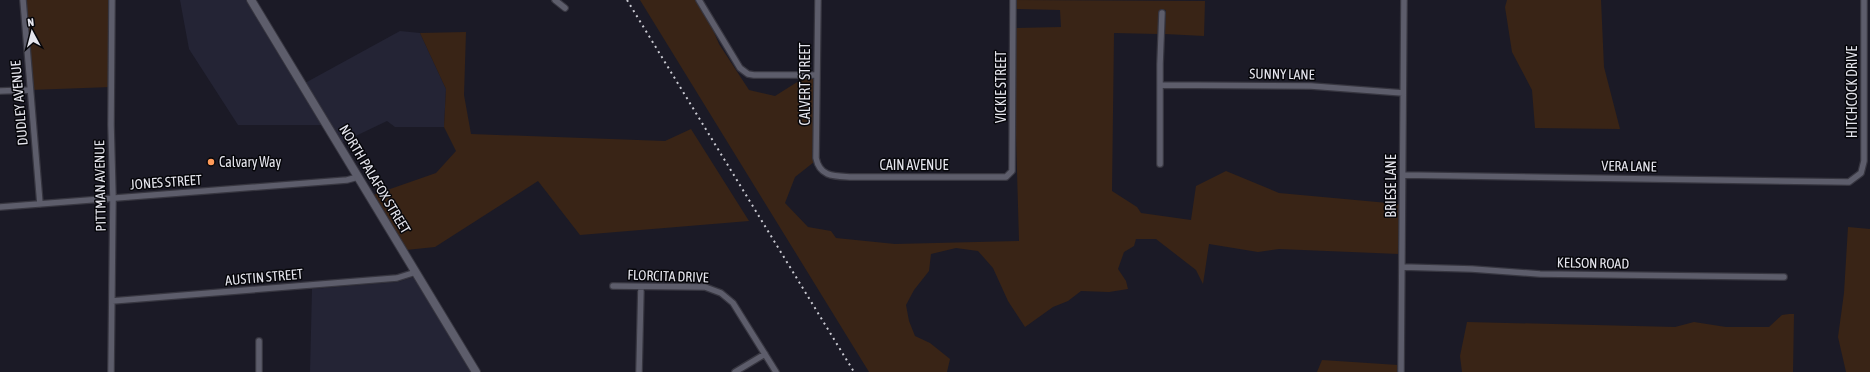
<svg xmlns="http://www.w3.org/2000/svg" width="1870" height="372" font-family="'Asap Condensed',sans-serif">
<rect width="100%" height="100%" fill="#1b1a26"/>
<path fill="#242435" d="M180,0H246L323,125H238L189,49Z
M400,31L420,33L446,89L444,127H395L387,121L341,143L305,83Z
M414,277L472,372H310L312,289L398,282Z"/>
<path fill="#392416" d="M23,0H112L111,87L30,90Z
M640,0H695L711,25L719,44L749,90L775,96L802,79H814V162L795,177L785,203L808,227L831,231L836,238L895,244L1019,241L1016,136V28L1061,27L1060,10L1017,9V0L1205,1L1204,36L1165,34L1166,10L1160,9L1158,34L1114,33L1112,191L1137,207L1141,213L1191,220L1196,186L1226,171L1279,193L1399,204V254L1279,249L1258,252L1209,244L1203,284L1196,270L1156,239H1136L1134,246L1124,252L1118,269L1126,281L1128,289L1109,292L1081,291L1068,301L1053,307L1025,327L1008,301L993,268L978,251L956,248L931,254L929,271L914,290L906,305L909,321L915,336L930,343L950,359L947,372H869Z
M1507,0H1601L1604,67L1620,129L1535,128L1532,90L1512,52L1505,7Z
M466,32L464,95L471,134L665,141L691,129L749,221L580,235L538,181L435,247L406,250L373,195L436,173L456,151L444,127L446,89L420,33Z
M1848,227L1870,229V372H1846L1838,337L1844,293Z
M1789,314H1794L1793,372H1462L1460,356L1467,322L1675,327L1694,322L1726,327H1769L1782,315Z
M1322,360L1398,365V372H1317Z"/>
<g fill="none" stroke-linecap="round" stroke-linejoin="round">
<defs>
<path id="minor" d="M23,0L40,204
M555,0L565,8
M699,0L740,68L748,74L754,75H817
M818,0L816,158C820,178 836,176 852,177H1006L1012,171L1013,0
M1160,85L1311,86L1403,93
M0,91L30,90
M1160,164V64L1162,13
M1403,175L1849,182L1861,173L1864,161V0
M0,207L347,180L358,177
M1402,267L1472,269L1540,274L1784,277
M613,286L705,287L721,293L733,303L776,372
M112,301L397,278L416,272
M111,372L113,198L111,125L112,0
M259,372V341
M639,372L641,287
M735,372L765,354
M1401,372L1404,0"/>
<path id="secondary" d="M251,0L476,372"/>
</defs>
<use href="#minor" stroke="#373640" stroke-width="8"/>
<use href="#secondary" stroke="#373640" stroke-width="10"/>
<use href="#minor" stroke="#5d5d6b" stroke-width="5.5"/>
<use href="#secondary" stroke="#5d5d6b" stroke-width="8"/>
<path stroke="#cacad2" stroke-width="2" stroke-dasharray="2 4" stroke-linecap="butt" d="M627,0L854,372"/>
</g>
<circle fill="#ff9b5a" stroke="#06060a" stroke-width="1.5" cx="211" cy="162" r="4"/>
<g text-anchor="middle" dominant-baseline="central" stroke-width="3" stroke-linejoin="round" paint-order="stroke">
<g font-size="14" fill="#e5e5ed" stroke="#06060a">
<text transform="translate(1282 74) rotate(1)">SUNNY LANE</text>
<text transform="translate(805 84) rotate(-90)">CALVERT STREET</text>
<text transform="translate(1001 87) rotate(-90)">VICKIE STREET</text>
<text transform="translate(1852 92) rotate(-90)">HITCHCOCK DRIVE</text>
<text transform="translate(19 103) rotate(-95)">DUDLEY AVENUE</text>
<text x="914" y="165">CAIN AVENUE</text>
<text transform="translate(1629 166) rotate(1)">VERA LANE</text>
<text transform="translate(375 179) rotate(59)">NORTH PALAFOX STREET</text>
<text transform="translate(166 182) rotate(-4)">JONES STREET</text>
<text transform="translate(100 186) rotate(-91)">PITTMAN AVENUE</text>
<text transform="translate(1391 186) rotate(-90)">BRIESE LANE</text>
<text transform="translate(1593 263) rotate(1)">KELSON ROAD</text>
<text transform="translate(668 276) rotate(2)">FLORCITA DRIVE</text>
<text transform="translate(264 277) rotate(-5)">AUSTIN STREET</text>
</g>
<g font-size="14" fill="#e5e5ed" stroke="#06060a" text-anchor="start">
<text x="219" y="162">Calvary Way</text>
</g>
</g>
<g transform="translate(32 32) rotate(353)" stroke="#06060a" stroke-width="3" paint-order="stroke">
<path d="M0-3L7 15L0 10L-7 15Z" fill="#e5e5ed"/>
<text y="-6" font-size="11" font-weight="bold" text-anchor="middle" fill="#e5e5ed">N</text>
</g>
</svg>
